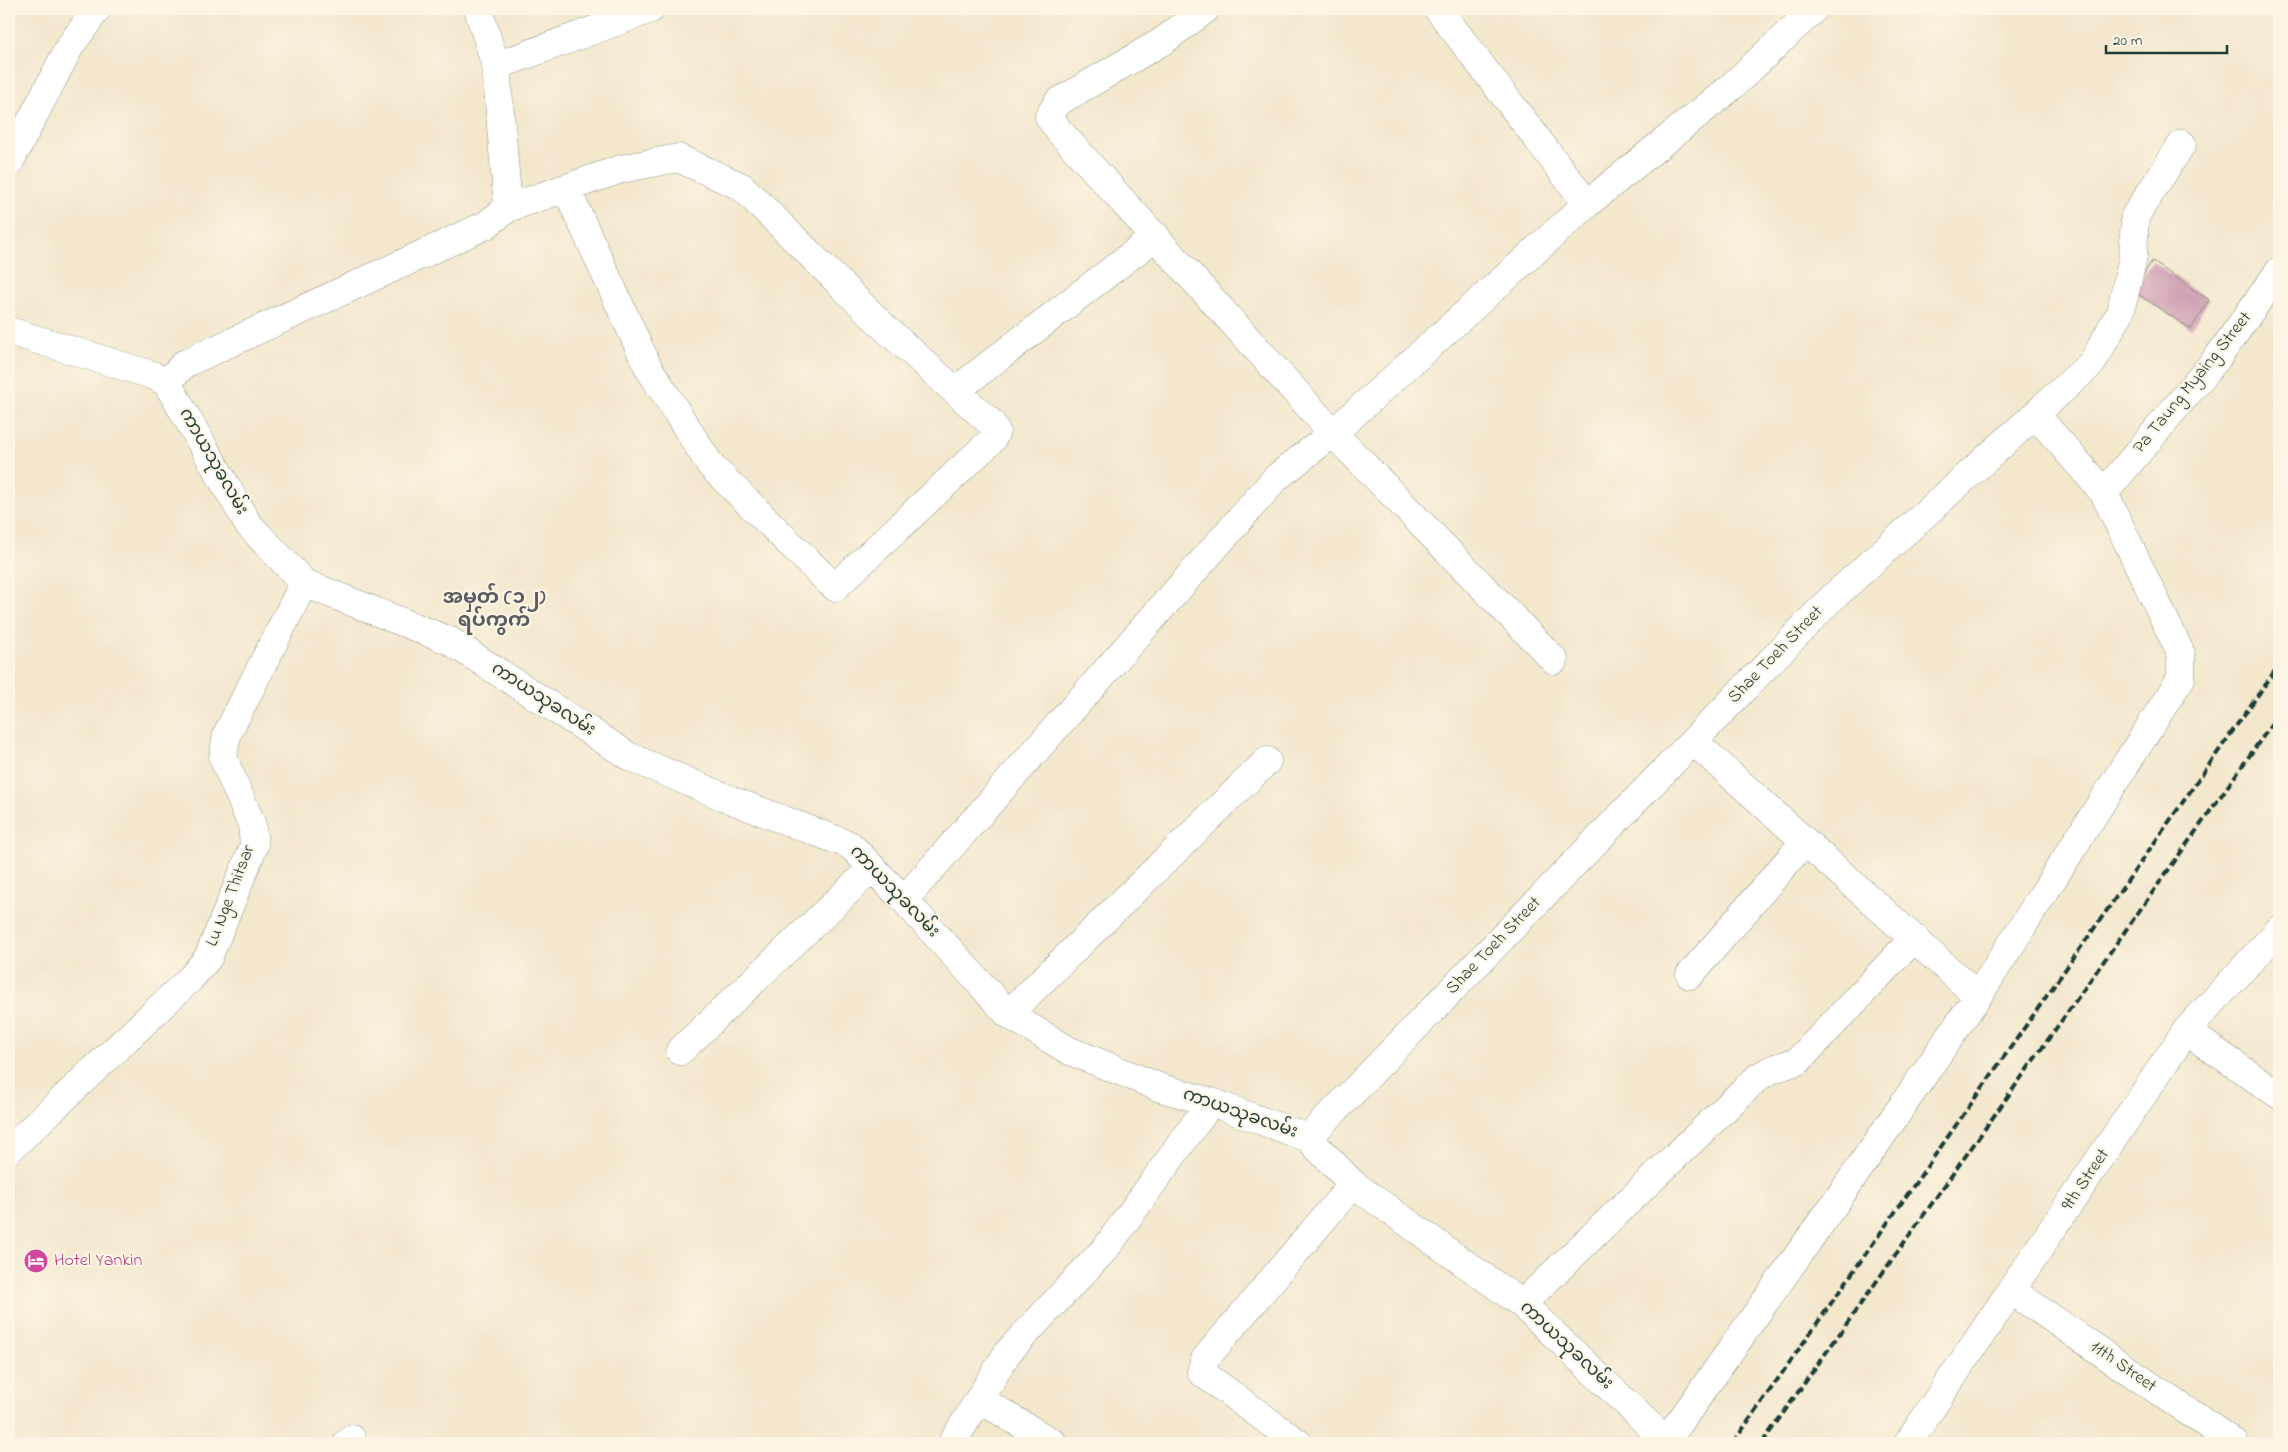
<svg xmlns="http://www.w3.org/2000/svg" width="2288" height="1452" font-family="'Indie Flower','Noto Sans Myanmar',sans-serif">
<rect width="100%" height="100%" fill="#fcf5e5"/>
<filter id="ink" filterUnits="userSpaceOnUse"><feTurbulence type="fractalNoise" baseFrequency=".02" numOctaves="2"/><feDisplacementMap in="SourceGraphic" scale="10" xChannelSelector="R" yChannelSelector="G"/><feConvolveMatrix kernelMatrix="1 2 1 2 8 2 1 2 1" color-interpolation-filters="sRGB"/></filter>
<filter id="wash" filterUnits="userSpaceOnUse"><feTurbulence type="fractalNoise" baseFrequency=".0096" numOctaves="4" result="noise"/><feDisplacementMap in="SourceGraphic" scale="20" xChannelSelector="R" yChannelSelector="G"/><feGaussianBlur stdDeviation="1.12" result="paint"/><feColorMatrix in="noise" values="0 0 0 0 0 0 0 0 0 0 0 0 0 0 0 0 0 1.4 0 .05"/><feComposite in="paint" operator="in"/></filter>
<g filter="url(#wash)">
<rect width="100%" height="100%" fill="#f3e7cc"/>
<g id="blocks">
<path fill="#ca97af" d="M2152,261L2209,300L2191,329L2133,291Z"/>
</g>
</g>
<g filter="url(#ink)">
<use href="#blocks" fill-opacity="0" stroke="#899280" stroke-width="1"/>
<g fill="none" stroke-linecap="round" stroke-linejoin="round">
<defs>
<path id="minor" d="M478,9L496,66L508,208
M1206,9L1163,41L1058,102L1049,117L1060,132L1333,433L1554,660
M1438,9L1587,204
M496,66L651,9
M9,163L70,46L97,9
M9,331L152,375L167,383L248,524L304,583L450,641L630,757L731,800L850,845L904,900L1008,1014L1068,1050L1161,1088L1211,1102L1308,1138L1353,1184L1522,1304L1666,1441
M167,383L184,364L486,225L508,208L621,169L678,158L742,187L885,328L992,424L996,431L992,440L835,587L829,582L711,466L648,367L566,188
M955,391L1156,236
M2104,493L2218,357L2279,271
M1693,741L1978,996
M904,900L1276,478L1333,433L1587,204L1730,88L1814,9
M1690,975L1805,841
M1008,1014L1267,761
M2186,1031L2279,1095
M680,1051L872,868
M1308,1138L1830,600L2092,363L2120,313L2133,257L2135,216L2182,144
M9,1150L190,979L208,958L254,846L252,825L223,758L227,734L304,583
M2012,1291L2234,1443
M1522,1304L1758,1077L1773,1069L1798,1061L1914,938
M979,1399L1053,1443
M347,1443L352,1439
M952,1443L1008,1352L1106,1248L1211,1102
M1298,1443L1201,1372L1205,1359L1353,1184
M1665,1443L1847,1186L1978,996L2181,678V654L2104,493L2036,415
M1908,1443L2186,1031L2279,930"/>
</defs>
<use href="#minor" stroke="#899280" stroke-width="29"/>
<use href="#minor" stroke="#fff" stroke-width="28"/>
<path stroke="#1f3d34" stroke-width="4" stroke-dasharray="8 4" stroke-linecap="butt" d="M1733,1443L2279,665
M1762,1443L2279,714"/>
</g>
</g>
<defs>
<symbol id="hotel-disc" viewBox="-11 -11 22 22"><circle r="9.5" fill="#d1479c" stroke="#fcf5e5"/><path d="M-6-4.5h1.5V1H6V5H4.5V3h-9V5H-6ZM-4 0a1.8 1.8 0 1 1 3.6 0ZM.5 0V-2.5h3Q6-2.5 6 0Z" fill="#fff"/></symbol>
</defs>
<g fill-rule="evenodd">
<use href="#hotel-disc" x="22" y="1247" width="28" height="28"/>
</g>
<g text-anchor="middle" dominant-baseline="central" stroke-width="4" stroke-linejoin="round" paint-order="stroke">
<g font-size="18" fill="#1f3d34" stroke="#fcf5e5">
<text transform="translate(2193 383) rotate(-51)">Pa Taung Myaing Street</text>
<text transform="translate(213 462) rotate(60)">ကာယသုခလမ်း</text>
<text transform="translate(1776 655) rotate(-46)">Shae Toeh Street</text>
<text transform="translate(543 700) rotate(33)">ကာယသုခလမ်း</text>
<text transform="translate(894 892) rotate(46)">ကာယသုခလမ်း</text>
<text transform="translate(231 896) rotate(-69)">Lu Nge Thitsar</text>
<text transform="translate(1494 946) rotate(-46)">Shae Toeh Street</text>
<text transform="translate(1240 1114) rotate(19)">ကာယသုခလမ်း</text>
<text transform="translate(2086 1180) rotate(-56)">9th Street</text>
<text transform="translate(1566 1346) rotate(43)">ကာယသုခလမ်း</text>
<text transform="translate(2123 1367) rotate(35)">11th Street</text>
</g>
<g font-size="18" fill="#b23c85" stroke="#fcf5e5" text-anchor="start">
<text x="54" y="1261">Hotel Yankin</text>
</g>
<g font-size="20" font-weight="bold" fill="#5b5c5f" stroke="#fcf5e5">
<text x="494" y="598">အမှတ် (၁၂)<tspan x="494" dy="23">ရပ်ကွက်</tspan></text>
</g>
</g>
<rect width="2288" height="1452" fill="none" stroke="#fcf5e5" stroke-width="30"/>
<path d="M2106 45v8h121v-8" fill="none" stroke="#1f3d34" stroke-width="2.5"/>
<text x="2113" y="45" font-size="15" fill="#1f3d34" stroke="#fcf5e5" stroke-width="4" paint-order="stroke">20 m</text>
</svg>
